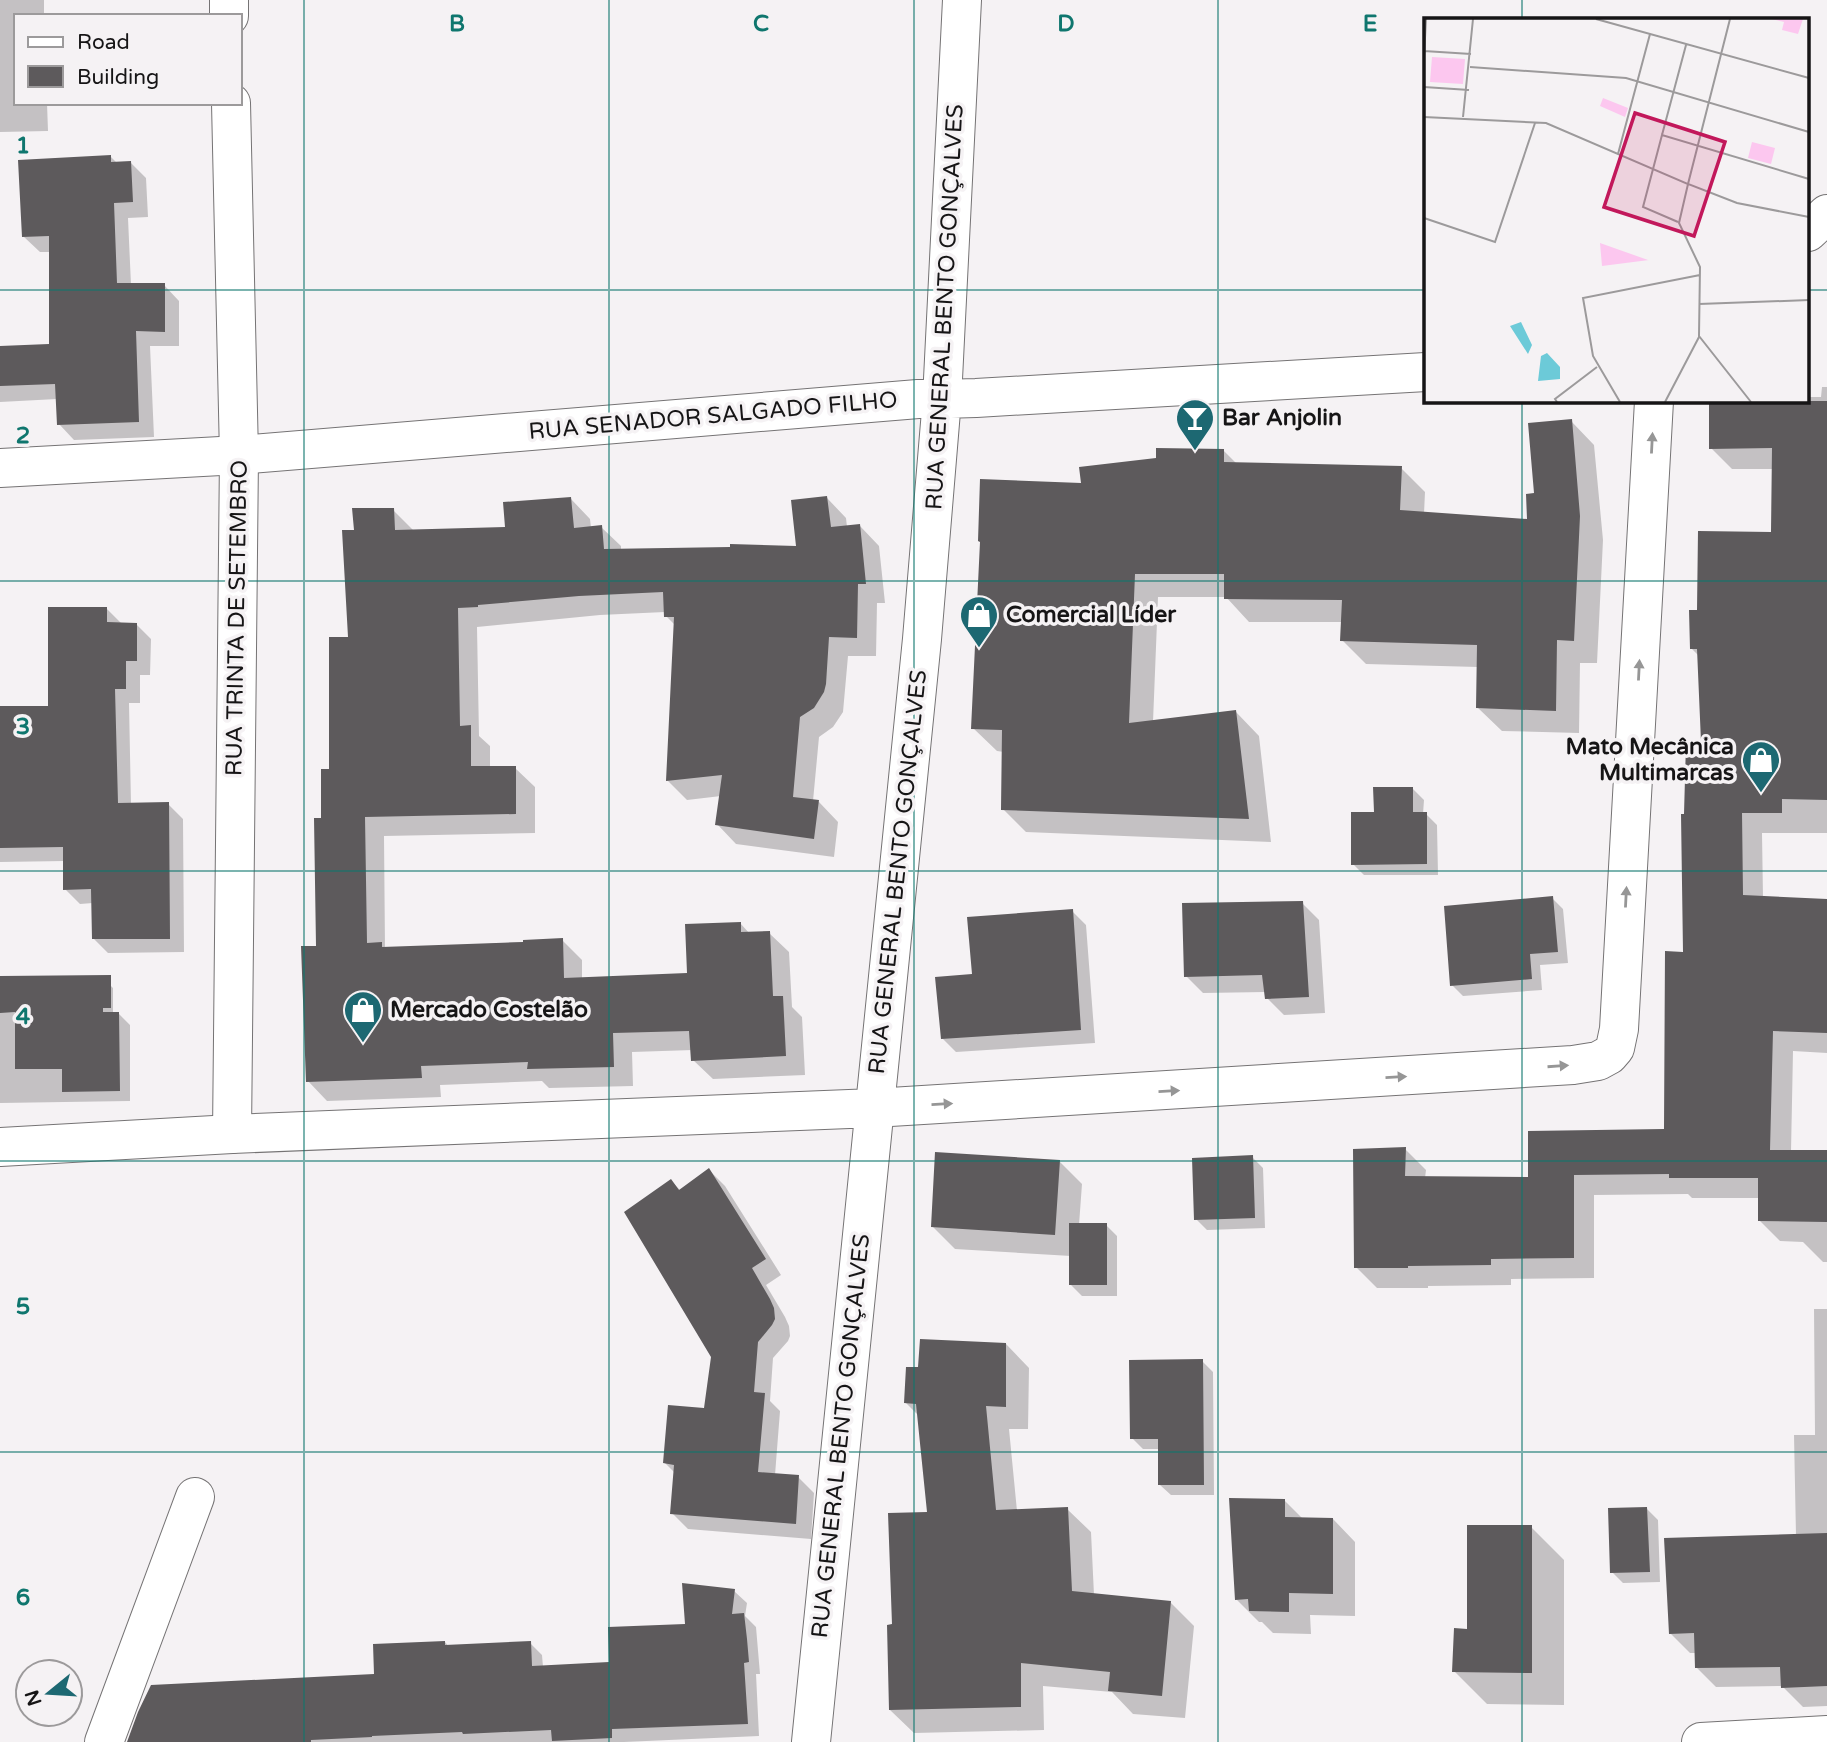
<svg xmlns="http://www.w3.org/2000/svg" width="1827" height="1742" font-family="'Varela Round',sans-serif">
<rect width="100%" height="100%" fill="#f5f2f4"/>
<path fill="#0003" d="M0,0H44V16H16V103H47L48,131L0,132Z
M110,156L117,163H131L146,178L148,217L128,218L131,285H164L179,301V346H150L154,437L74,440L59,424L57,399L0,402V347L50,346V252H40L24,237Z
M1822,387H1827V833H1762L1763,898L1827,900V1053L1793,1051L1791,1152H1827V1262H1823L1803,1242L1780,1241L1760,1221V1198H1692L1688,1194L1594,1195V1278L1511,1279V1285L1428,1286V1288H1377L1356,1267L1405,1149L1426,1170L1425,1178L1530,1179L1666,1131L1684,953L1686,816L1702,744L1699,656L1692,649L1698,611L1773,534V469H1732L1711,448V401H1808V397H1821Z
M1571,421L1594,445L1603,540L1597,663H1580L1579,733L1502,731L1478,708V667L1366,664L1342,640L1343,622H1249L1226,597H1158L1153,722L1236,712L1259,736L1271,842L1026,832L1003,809L1004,752L997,751L973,728L1083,484L1223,450L1237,464L1401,468L1425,492L1424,514L1529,521L1536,495Z
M827,498L846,518L847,527L860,526L879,546L885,603H877L876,656H848L843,712L833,727L819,737L813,801L819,802L838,822L834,857L736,844L717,824L721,796L687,800L667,780L676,626L666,616L665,612L600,615L477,627L479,736L490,746V768H515L535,787V833L384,836L385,949L562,940L582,960V979L689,975L740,923L750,934L769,933L789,952L792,1007L802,1017L805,1075L713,1079L693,1060V1050L632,1052L633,1086L549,1088L542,1081L440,1085L441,1097L327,1101L308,1081L318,947L323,820L349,639L356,532L393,510L413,530L507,529L571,499L590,519L591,528L601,527L621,546V551L798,548Z
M106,608L121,623L136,624L151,639L150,675H140V703H129L131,805L168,804L183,819L184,952L108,953L93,938V903L80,904L65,889V861L0,862V708L50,707Z
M1413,789L1424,800L1423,814H1426L1437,825L1438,875H1364L1353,864L1376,813Z
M1552,898L1563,909L1568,963L1540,965L1542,990L1463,996L1452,985Z
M1302,903L1319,920L1325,1013L1284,1015L1267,998L1266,992L1203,993L1186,976Z
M1072,911L1086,925L1095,1043L956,1052L942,1038L973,975Z
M102,977L113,988V1013L119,1014L130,1025V1101L0,1103V978Z
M1252,1157L1263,1168L1265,1228L1207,1230L1196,1219Z
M1059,1161L1082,1184L1079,1225H1106L1117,1236V1296H1082L1071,1285V1256L955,1249L932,1226Z
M709,1170L725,1186L781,1275L766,1285L785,1317L789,1326L790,1336L788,1341L773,1358L770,1401L780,1411L775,1475L798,1477L814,1493L811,1539L688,1529L672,1513L675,1473L665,1463L706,1410L713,1357L671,1181L681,1191Z
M1814,1309H1827V1706L1803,1707L1782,1686L1716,1687L1696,1667V1653H1690L1670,1633L1796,1536L1794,1435H1815Z
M1006,1344L1029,1368L1028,1429H1009L1017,1511L1067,1509L1091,1532L1094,1595L1170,1602L1194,1626L1185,1718L1133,1714L1112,1692L1043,1686L1044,1730L914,1733L890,1710L894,1626L929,1514L919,1416L906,1403L919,1369Z
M1202,1361L1213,1372L1214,1495H1171L1160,1485V1449H1143L1132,1438Z
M1285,1501L1303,1519H1333L1355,1542V1616L1310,1615L1311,1634L1273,1633L1262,1622H1259L1236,1599Z
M1647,1509L1658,1520L1660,1582L1623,1583L1612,1572Z
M1531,1527L1564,1560V1705L1487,1704L1454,1671L1469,1631Z
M734,1591L747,1603L745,1616L756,1627L760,1674H756L759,1736L624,1742H129L376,1675L445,1642L449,1647L530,1643L542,1655L543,1667L611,1663L687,1625Z"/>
<path fill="#5d5a5c" d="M111,155V162L131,161L133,202L114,203L117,283H165V332L136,331L139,422L57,425L55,384L0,386V346L49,344V236L22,237L18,160Z
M1709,401H1827V800L1782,799V813H1742L1743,895L1827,899V1033L1773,1031L1770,1150H1827V1222L1758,1221V1178H1669V1174L1574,1175V1258L1491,1259V1265L1408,1266V1268H1354L1353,1149L1406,1147L1405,1176L1528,1177V1131L1664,1129L1665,951L1683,952L1681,814H1684L1686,743L1701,742L1697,649H1690L1689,610H1697L1698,531L1771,532L1772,448L1709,449Z
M1572,419L1580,516L1574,641L1557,640L1556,711L1476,708L1477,645L1340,641L1342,600L1224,599V574H1135L1129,723L1236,710L1249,819L1001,810L1002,730L971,729L980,542L978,541L980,479L1081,483L1079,467L1156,458V448L1224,449V462L1402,466L1400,510L1527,519L1526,494L1534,493L1528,423Z
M827,496L831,527L860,524L866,584H858L857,638L829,637L826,684L824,692L814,708L800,717L793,797L819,800L814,839L715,825L722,775L666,781L674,617H664L663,592L579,596L478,605V607L458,608L460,726L471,725V766H516V814L365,817L367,943L382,942V947L523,942V940L563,938L564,978L687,973L685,924L741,922V932L770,931L773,996H783L786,1056L691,1061L689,1031L613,1033L614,1067L527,1069L528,1062L421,1066L422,1078L306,1082L301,946H316L314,818H321V769H329V637H348L342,530H354L352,508H394L395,530L505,527L503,502L571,497L574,528L602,525L604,549L730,547V544L796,546L791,500Z
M48,607H107V622L137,623V661H126V689H115L118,803L169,802L170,939H92L91,889L63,890V847L0,848V706H48Z
M1373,787H1413V812H1427V864L1351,865V812H1374Z
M1553,896L1558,952L1530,954L1532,979L1450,986L1444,906Z
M1303,901L1309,997L1265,999L1262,975L1184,977L1182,903Z
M1073,909L1081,1030L941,1039L935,977L972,974L967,917Z
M111,975V1008H103V1012H119L120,1091L62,1092V1069H15V1012L0,1013V976Z
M935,1152L1060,1160L1055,1235L931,1227Z
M1253,1155L1255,1218L1194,1220L1192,1158Z
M709,1168L766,1259L752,1268L770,1299L774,1308L775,1319L772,1325L758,1342L754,1392L765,1393L758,1472L799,1475L796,1524L670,1514L674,1465L663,1463L668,1405L704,1408L711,1357L624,1212L671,1179L679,1190Z
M1069,1223H1107V1285H1069Z
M920,1339L1006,1343V1407L986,1406L996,1510L1068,1507L1072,1591L1171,1601L1162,1696L1108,1691L1110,1672L1021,1663V1707L889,1710L887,1625L892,1624L888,1513L927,1512L916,1404L904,1403L906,1367H918Z
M1203,1359L1204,1485H1158V1439H1130L1129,1360Z
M1229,1498L1285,1499V1517L1333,1518V1594L1289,1593V1612L1249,1611L1248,1599L1235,1600Z
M1647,1507L1650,1572L1610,1573L1608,1508Z
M1467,1525H1532V1673L1452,1672L1454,1628L1467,1629Z
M1827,1533V1686L1781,1688L1780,1667L1695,1668L1694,1633L1669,1634L1664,1538Z
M682,1583L735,1589L732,1614L744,1613L747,1639L749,1662L744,1663L748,1724L612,1729V1738L552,1741L551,1730L463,1734L462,1732L372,1736V1737L311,1740V1742H127L138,1712L151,1685L374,1674L373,1644L445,1641V1645L531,1641L532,1666L609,1662L608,1627L685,1624Z"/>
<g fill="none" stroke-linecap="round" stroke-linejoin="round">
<defs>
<path id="minor" d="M0,468L239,455L918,399H942L962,0
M0,1147L232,1134
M104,1742L195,1497
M1701,1742L1827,1735"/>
<path id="major" d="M229,0V16
M231,103L239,455L232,1134L874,1108L1573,1065L1598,1061L1609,1055L1615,1048L1619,1029L1654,401
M1808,232L1827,214
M811,1742L922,639L942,399L976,398L1426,372"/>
</defs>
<use href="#minor" stroke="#757374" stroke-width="40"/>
<use href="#major" stroke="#757374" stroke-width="40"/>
<use href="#minor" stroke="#fff" stroke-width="38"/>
<use href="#major" stroke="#fff" stroke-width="38"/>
</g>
<defs><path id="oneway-solid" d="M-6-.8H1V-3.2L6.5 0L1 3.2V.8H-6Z" transform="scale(1.75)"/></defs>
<g fill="#969696">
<use href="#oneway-solid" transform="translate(1652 443) rotate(-87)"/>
<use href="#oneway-solid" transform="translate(1639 670) rotate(-87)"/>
<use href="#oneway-solid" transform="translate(1626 897) rotate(-87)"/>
<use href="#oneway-solid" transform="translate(1558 1066) rotate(-4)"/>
<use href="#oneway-solid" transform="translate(1396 1077) rotate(-3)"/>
<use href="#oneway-solid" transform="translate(1169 1091) rotate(-3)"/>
<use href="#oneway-solid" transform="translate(942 1104) rotate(-3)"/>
</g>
<path fill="none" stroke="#0f766e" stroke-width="2" stroke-opacity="0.55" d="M304,0V1742M609,0V1742M914,0V1742M1218,0V1742M1522,0V19M0,290H1426M1808,290H1827M1522,401V1742M0,581H1827M0,871H1827M0,1161H1827M0,1452H1827"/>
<defs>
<symbol id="bar-pin" viewBox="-11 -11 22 30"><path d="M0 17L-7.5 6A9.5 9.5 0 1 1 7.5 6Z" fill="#1d6872" stroke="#f5f2f4"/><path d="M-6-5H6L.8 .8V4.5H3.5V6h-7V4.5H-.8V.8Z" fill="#fff"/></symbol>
<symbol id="shop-pin" viewBox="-11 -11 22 30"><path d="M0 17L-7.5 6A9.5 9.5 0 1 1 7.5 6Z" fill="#1d6872" stroke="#f5f2f4"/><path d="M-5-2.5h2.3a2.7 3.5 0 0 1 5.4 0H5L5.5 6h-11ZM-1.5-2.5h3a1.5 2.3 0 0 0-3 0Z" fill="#fff"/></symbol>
</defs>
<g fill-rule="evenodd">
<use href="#bar-pin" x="1173" y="396" width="44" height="60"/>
<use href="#shop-pin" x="957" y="593" width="44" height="60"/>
<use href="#shop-pin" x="1739" y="738" width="44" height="60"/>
<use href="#shop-pin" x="341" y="988" width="44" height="60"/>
</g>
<g text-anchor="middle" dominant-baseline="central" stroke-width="7" stroke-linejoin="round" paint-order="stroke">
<g font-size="23" fill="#161516" stroke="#f5f2f4">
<text transform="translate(945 307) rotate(-87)">RUA GENERAL BENTO GONÇALVES</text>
<text transform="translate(713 416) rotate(-5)">RUA SENADOR SALGADO FILHO</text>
<text transform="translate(237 618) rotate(-89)">RUA TRINTA DE SETEMBRO</text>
<text transform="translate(898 872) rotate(-84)">RUA GENERAL BENTO GONÇALVES</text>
<text transform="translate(841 1436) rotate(-84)">RUA GENERAL BENTO GONÇALVES</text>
</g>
<g font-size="23" font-weight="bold" fill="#161516" stroke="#f5f2f4" text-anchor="start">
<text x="1222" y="418">Bar Anjolin</text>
<text x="1006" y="615">Comercial Líder</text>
<text x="1734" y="747" text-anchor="end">Mato Mecânica<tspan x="1734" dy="26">Multimarcas</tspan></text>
<text x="390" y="1010">Mercado Costelão</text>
</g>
</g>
<g transform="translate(1424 18)">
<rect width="385" height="385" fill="#f5f2f4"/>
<path d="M348,1H379L374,16L358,12L360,4ZM8,39L41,41L39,66L6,64ZM179,80L204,90L201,99L176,88ZM328,124L351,130L347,146L324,140ZM176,225L224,242H225L178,248Z" fill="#fcc7ef"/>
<path d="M97,304L108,327L104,336L86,308ZM123,335L136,349V361L114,363L117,338Z" fill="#6ccad8"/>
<path fill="none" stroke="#9c9a9b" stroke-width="2" d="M172,1L385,60M306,1L264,166L313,185L385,199M0,33L47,36M0,39L2,1M46,49L202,60L385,114M0,69L45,72M0,99L122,105L264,166L255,205L276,249L275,318L327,384M39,99L49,1M238,117L262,27M194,136L226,16M0,200L71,224L111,105M254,204L219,189L238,117L385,161M275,286L385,282M133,384L131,381L173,349M196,384L169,338L159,280L276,257M241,384L275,319"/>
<path fill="#c2185b" fill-opacity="0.15" stroke="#c2185b" stroke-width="3.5" d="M211,95L301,124L270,218L180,189Z"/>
<rect width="385" height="385" fill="none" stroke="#161516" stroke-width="3.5"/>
</g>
<g font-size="23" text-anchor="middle" font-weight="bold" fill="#0f766e" stroke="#f5f2f4" stroke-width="7" stroke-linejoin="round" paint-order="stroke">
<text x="457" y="31">B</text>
<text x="761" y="31">C</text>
<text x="1066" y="31">D</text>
<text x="1370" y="31">E</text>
<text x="23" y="153">1</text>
<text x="23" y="443">2</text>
<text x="23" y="734">3</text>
<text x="23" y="1024">4</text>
<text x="23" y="1314">5</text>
<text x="23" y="1605">6</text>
</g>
<rect x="14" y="14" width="228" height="91" fill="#f5f2f4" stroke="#9c9a9b" stroke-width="2"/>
<rect x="28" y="37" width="35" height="10" fill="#ffffff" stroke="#9c9a9b" stroke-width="2"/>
<text x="77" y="49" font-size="21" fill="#161516">Road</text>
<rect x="28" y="66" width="35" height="21" fill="#5d5a5c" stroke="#9c9a9b" stroke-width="2"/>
<text x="77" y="84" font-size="21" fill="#161516">Building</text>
<g transform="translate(49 1693) rotate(252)"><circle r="33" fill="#f5f2f4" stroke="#9c9a9b" stroke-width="2"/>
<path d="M0-5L12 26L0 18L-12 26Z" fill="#1d6872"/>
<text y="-10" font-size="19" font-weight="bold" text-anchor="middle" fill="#161516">N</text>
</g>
</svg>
